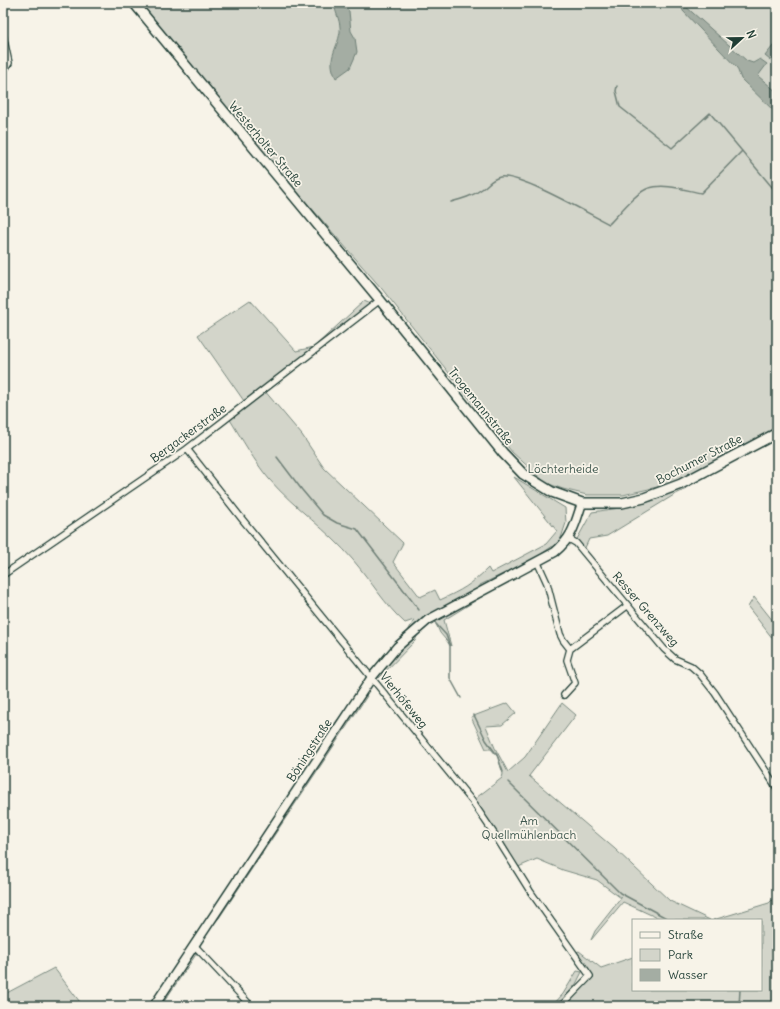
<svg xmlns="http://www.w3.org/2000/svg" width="780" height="1009" font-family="Delius,sans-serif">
<rect width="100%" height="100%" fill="#f7f3e8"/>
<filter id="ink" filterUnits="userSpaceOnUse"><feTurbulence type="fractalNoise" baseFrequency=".025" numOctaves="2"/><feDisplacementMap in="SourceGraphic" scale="8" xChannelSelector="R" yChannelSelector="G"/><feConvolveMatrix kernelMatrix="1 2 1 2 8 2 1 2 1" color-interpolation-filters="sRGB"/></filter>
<g filter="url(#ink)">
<path fill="#d3d5ca" stroke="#79897f" d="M136,3H777V427L670,484L623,495H587L563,489L546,483L512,452L382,289L178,55Z
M250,300L296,351L314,347L364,301L373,305L307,360L268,383L244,401L198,335Z
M264,390L302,435L324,468L403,543L393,562L420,597L435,590L440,600C462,590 471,585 488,568L491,573L546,544L557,531L514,477L565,508L566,523L560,541L534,559L480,585L483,596L444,620L451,646L440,633L432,615L424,620L415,641L379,678L372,670L393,646L407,633L414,620L405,623C385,605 371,581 353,560C328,530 295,509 269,479C254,461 242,439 229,418Z
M684,485L686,489L674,495L607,536L589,539L584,550L576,541L592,512L634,506L658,499Z
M754,597L777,626V644L748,607Z
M361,689L367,696L219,918L204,934L197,953L161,1006H149L329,737L336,722Z
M508,703L516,713L502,725L486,726L495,748L508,772L525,757L562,703L576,715L529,776L615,849L670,901L710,920H662L623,902L591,940L595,931L621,898L597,880L563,870L537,859L516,868L472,801L502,778L503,774L498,757L491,749H486L471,717Z
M777,897V1006H564L594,977L590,976L574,953L579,951L601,968L633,957V990H761V920H713L769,903L774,898Z
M54,968L83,1006H3V995Z
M577,971L582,972L576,984L557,1006H552L563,994Z"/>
<path fill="#a4ada3" stroke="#6f8077" d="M337,3L349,11L351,31L355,38L357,52L350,68L336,78C326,58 337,51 340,32C341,22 336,14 334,5Z
M684,5L747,61L753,63L760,59L767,64L758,76L777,92V114L741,79L737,68L683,11L682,8Z
M777,41V57L770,60L765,56Z"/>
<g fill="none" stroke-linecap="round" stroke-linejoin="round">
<path stroke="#6f8077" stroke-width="1.5" d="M617,86L616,91L620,107L672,148L710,113L777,193
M451,202C462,199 473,196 482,189C489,184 491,179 500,177C521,174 587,213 609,224C619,214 636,192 649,188C665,183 685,190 701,193L742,151
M277,457L302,490L323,515L337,523L357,529L419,610
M436,624L446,635L450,646V678L461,698
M474,715L486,740L497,755L503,772
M508,782L620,893L670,920
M739,1006L740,990"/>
<defs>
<path id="street" d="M3,35L9,63L3,72
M187,449L242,519L472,801L493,832L530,891L590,976L561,1006
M569,539L576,543L664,649L675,659L691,666L700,674L715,693L777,788
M537,561L547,583L560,634L563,640L570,649L567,660L575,683L564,695
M3,575L187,449L380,300
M570,649L627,606
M194,945L251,1006"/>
<path id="secondary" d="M154,1006L372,677L397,647L428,620L555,552C573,537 575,524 582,503"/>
<path id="primary" d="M134,3L380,300L503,453L523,474L552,492L582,503H622L644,498L681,484L777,433"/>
</defs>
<use href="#street" stroke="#1f3d34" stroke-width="8"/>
<use href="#secondary" stroke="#1f3d34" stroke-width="11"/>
<use href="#primary" stroke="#1f3d34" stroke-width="12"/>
<use href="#street" stroke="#f7f3e8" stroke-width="5.5"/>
<use href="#secondary" stroke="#f7f3e8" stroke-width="8"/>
<use href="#primary" stroke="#f7f3e8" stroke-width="9"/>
</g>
</g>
<g text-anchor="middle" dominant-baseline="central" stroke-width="3.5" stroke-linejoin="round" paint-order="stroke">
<g font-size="12" fill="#1f3d34" stroke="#f7f3e8">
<text transform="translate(266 144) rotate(50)">Westerholter Straße</text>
<text transform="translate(481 406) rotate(51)">Trogemannstraße</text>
<text transform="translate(188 433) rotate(-36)">Bergackerstraße</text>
<text transform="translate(699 459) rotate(-27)">Bochumer Straße</text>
<text transform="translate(646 609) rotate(49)">Resser Grenzweg</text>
<text transform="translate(404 700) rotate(51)">Vierhöfeweg</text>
<text transform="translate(309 750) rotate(-57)">Böningstraße</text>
</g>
<g font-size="12" fill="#435b52" stroke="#f7f3e8">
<text x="563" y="468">Löchterheide</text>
<text x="529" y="820">Am<tspan x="529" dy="14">Quellmühlenbach</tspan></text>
</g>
</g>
<rect width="780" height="1009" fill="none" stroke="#f7f3e8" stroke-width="16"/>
<rect x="8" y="8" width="764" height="993" fill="none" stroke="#1f3d34" stroke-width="1.5" filter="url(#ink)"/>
<rect x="632" y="919" width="130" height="72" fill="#f7f3e8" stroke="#a1aaa0"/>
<rect x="640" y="932" width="20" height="6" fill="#f7f3e8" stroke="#a1aaa0"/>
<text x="668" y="939" font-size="12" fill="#1f3d34">Straße</text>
<rect x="640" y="949" width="20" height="12" fill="#d3d5ca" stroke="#a1aaa0"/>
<text x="668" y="959" font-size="12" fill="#1f3d34">Park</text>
<rect x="640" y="969" width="20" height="12" fill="#a4ada3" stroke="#a1aaa0"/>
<text x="668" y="979" font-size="12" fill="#1f3d34">Wasser</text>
<g transform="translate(742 38) rotate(68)" stroke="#f7f3e8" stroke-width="3" paint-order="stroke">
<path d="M0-3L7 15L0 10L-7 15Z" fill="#1f3d34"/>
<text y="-6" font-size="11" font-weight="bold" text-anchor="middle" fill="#1f3d34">N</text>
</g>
</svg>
